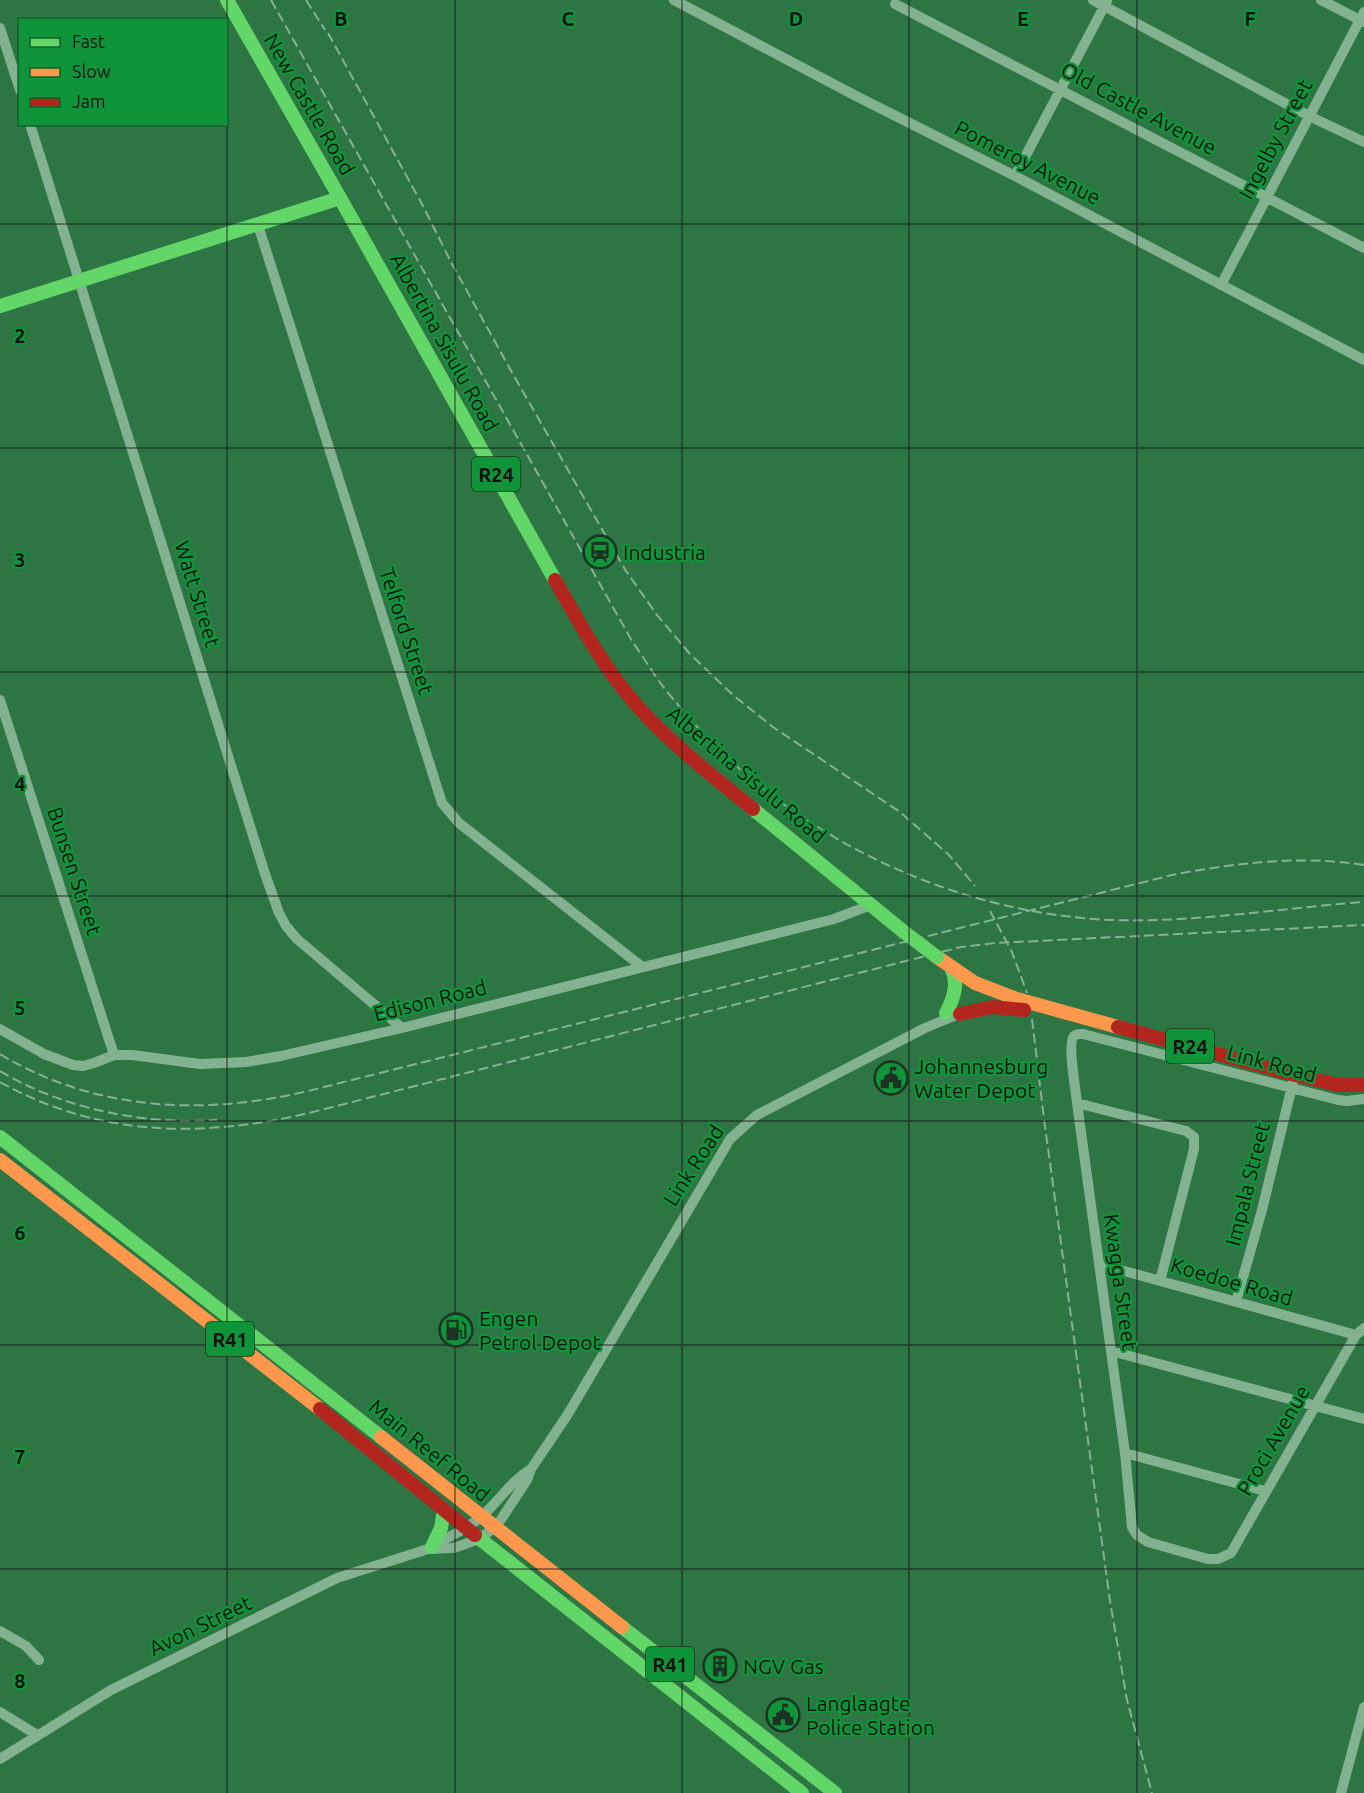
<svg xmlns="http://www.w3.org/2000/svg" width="1364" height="1793" font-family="Ubuntu,sans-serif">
<rect width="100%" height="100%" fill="#2d7644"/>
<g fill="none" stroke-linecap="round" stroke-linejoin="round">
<path stroke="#83b291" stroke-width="10" d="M674,0L856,96L1015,176L1364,360
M1093,0L1309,116L1364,142
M1321,0L1364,22
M895,4L1364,248
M0,28L20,90
M30,124L265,874L279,913L286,926L297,939L402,1028
M1015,176L1107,1
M258,225L442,803L459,823L641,966
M1221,285L1364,12
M0,700L114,1055
M0,1029L44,1054L73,1065L83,1066L94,1063L114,1055H132L200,1064L246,1062L281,1056L402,1028L834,919L871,905
M1364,1099L1347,1101L1338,1100L1083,1034C1080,1034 1077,1033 1074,1036C1067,1043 1076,1091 1077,1103L1125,1453L1132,1527L1137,1535L1148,1542L1208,1559H1218L1231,1553L1356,1335L1364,1328
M1077,1103L1186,1131L1194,1137V1149L1160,1281
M1099,1264L1356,1335
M1236,1302L1262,1210L1293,1082
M1111,1351L1364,1419
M1125,1453L1265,1491
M433,1546C449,1536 468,1529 482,1516C499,1501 511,1481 531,1469
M0,1631L26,1646L39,1660
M0,1712L37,1735
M0,1759L111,1690L337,1578L428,1549L454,1548L479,1539L494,1528L502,1518L527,1480L531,1469L568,1414L730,1139L757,1115L925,1028L954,1016
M1341,1793L1364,1707"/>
<path stroke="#63d668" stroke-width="14" d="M227,0L340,198
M0,306L340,198L555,580
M753,809L904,932
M946,1013C954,998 959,983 951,967
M0,1137L381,1437
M475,1535L802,1793
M432,1547L441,1528L444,1510
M622,1627L835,1793"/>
<path stroke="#ff974d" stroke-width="14" d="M937,957L975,983L1017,999L1118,1027
M0,1160L320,1409
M381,1437L622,1627"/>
<path stroke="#b3261e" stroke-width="14" d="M555,580C576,617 597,656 624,690C660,736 708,772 753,809
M960,1014L992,1007L1024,1010
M1118,1027L1295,1075L1338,1085H1364
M320,1409L475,1535"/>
<path stroke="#85b293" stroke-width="2" stroke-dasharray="10 4.5" stroke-linecap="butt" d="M271,0L632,641C646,661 658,682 674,700C778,830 945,913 1111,920C1195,923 1280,908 1364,902
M306,0L325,30
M328,33L423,206L452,264L514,376L626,571L657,615L690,654L734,696L773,727L900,812L949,855L975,886
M990,911L1012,952L1027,993
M1032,1019L1044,1119L1110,1601L1127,1700L1152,1793
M0,1054C94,1111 204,1116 308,1091L1172,875C1234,863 1301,855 1364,865
M0,1071C63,1109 144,1125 217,1120
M0,1082C100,1138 205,1138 313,1112L961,947L995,943L1364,925"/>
<path stroke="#63d668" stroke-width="14" d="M904,932L937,957"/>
</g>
<path fill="none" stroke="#111" stroke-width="1.5" stroke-opacity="0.55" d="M227,0V1793M455,0V1793M682,0V1793M909,0V1793M1137,0V1793M0,224H1364M0,448H1364M0,672H1364M0,896H1364M0,1121H1364M0,1345H1364M0,1569H1364"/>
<defs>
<symbol id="station-ring" viewBox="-11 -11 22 22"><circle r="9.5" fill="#0f943a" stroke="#1b3423" stroke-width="1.5"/><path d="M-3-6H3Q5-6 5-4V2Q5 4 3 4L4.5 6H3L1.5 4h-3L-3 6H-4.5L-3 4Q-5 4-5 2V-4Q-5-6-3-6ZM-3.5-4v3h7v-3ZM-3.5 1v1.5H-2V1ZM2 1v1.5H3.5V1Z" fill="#1b3423"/></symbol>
<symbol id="civic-ring" viewBox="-11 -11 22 22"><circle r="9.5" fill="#0f943a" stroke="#1b3423" stroke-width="1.5"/><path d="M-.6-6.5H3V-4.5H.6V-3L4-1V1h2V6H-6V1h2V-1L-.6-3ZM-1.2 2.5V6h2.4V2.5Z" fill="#1b3423"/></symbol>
<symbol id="fuel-ring" viewBox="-11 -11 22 22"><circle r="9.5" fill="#0f943a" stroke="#1b3423" stroke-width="1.5"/><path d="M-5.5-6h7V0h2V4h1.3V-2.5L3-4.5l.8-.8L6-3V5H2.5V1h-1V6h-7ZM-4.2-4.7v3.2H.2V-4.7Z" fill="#1b3423"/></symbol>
<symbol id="building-ring" viewBox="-11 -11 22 22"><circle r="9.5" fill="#0f943a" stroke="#1b3423" stroke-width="1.5"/><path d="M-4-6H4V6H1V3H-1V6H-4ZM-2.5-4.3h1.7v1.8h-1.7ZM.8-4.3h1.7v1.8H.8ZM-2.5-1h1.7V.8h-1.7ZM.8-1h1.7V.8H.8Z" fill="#1b3423"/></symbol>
</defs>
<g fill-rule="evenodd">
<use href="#station-ring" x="581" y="533" width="38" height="38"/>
<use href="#civic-ring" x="872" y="1059" width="38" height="38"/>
<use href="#fuel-ring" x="437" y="1311" width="38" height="38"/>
<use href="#building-ring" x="701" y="1647" width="38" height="38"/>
<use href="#civic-ring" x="764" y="1696" width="38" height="38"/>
</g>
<g text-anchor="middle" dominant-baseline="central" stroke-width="4.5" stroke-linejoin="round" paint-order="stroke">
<g fill="#0f943a" stroke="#10381d" stroke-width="1.5">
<rect x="472" y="457" width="48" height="34" rx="4.5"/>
<rect x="1166" y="1029" width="48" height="34" rx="4.5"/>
<rect x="206" y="1322" width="48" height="34" rx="4.5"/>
<rect x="646" y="1647" width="48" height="34" rx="4.5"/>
</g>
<g font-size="20" font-weight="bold" fill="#111">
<text x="496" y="474">R24</text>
<text x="1190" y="1046">R24</text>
<text x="230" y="1339">R41</text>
<text x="670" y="1664">R41</text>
</g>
<g font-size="21" fill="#111" stroke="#0f943a">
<text transform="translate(310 104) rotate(60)">New Castle Road</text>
<text transform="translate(1139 108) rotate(28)">Old Castle Avenue</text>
<text transform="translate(1275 139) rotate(-62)">Ingelby Street</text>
<text transform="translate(1028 162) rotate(27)">Pomeroy Avenue</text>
<text transform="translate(445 342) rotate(61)">Albertina Sisulu Road</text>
<text transform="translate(198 594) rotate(73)">Watt Street</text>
<text transform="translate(407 631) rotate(72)">Telford Street</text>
<text transform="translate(747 774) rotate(40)">Albertina Sisulu Road</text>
<text transform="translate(75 871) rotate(72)">Bunsen Street</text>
<text transform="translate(430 1000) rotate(-14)">Edison Road</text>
<text transform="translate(1272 1063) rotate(15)">Link Road</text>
<text transform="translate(693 1165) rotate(-57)">Link Road</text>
<text transform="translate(1247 1184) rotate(-76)">Impala Street</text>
<text transform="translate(1232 1281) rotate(16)">Koedoe Road</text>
<text transform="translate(1121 1282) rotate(82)">Kwagga Street</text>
<text transform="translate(1273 1440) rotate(-60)">Proci Avenue</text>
<text transform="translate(430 1450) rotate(39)">Main Reef Road</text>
<text transform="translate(200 1625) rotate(-26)">Avon Street</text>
</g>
<g font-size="21" fill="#111" stroke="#0f943a" text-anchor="start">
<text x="623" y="552">Industria</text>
<text x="914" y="1066">Johannesburg<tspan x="914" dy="24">Water Depot</tspan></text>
<text x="479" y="1318">Engen<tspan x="479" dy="24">Petrol Depot</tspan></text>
<text x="743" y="1666">NGV Gas</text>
<text x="806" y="1703">Langlaagte<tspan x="806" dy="24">Police Station</tspan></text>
</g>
</g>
<g font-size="20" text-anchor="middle" font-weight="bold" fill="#111" stroke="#0f943a" stroke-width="4.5" stroke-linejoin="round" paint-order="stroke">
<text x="341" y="26">B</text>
<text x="568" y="26">C</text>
<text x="796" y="26">D</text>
<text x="1023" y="26">E</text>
<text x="1250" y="26">F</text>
<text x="20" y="343">2</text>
<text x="20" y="567">3</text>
<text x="20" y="791">4</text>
<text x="20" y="1015">5</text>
<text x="20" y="1240">6</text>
<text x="20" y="1464">7</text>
<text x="20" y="1688">8</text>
</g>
<rect x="18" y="18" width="210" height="108" fill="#0f943a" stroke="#10602a" stroke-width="1.5"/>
<rect x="30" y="38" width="30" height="9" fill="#63d668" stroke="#10602a" stroke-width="1.5"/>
<text x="72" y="48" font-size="18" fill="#111111">Fast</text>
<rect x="30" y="68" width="30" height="9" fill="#ff974d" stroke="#10602a" stroke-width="1.5"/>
<text x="72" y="78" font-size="18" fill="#111111">Slow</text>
<rect x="30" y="98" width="30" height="9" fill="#b3261e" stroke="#10602a" stroke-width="1.5"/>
<text x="72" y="108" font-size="18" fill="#111111">Jam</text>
</svg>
